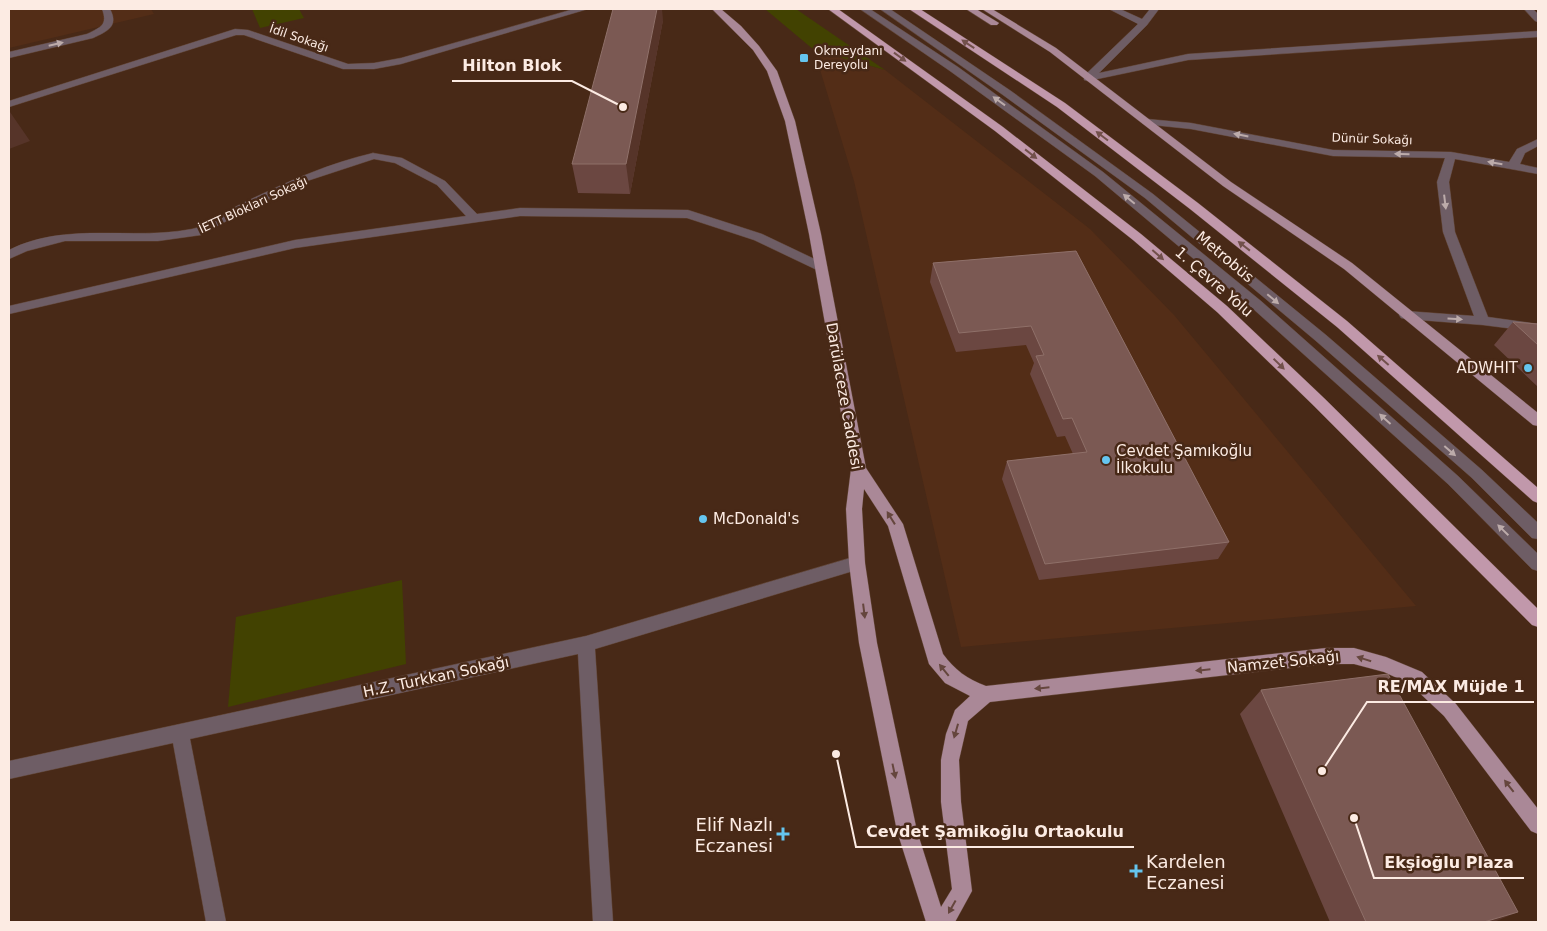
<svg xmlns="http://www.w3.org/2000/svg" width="1547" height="931" font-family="'DejaVu Sans',sans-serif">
<rect width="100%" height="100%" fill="#482917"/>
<path fill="#532d17" d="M9,9H151L154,14L9,48Z
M814,50L885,70L1090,229L1174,315L1416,606L961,647L854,181Z"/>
<path fill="#424201" d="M252,9H299L304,18L260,28Z
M765,9H796L885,70L814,50Z
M402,580L406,664L228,707L236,617Z"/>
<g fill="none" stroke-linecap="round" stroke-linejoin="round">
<defs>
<path id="minor" d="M102,9H110C119,26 108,31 93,38L9,58V52L87,34C101,27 108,25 102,9Z
M574,9H588L401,64L374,69H343L244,35H236L9,107V101L235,29L248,30L348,64L374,63L401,58Z
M860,9H870L958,67L1103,172L1261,301L1458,476L1538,554V571L1532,569L1448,484L1251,307L1095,176L950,71Z
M880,9H890L1011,91L1153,194L1326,335L1482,470L1538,523V539L1532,538L1472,478L1316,341L1145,198L1003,95Z
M1109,9H1120L1142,19L1150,9H1159L1147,25L1099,73L1188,54L1538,31V37L1188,60L1088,81L1084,80V76L1138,24Z
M1524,9H1533L1538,14V22L1535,21Z
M1147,119L1191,123L1333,150L1451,152L1509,162L1517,149L1538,139V146L1525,153L1520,164L1538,168V174L1455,159L1449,182L1455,232L1488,317L1538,324V332L1483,325L1406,319L1401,318L1399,315L1401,312L1406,311L1474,316L1443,232L1437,182L1445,158L1333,156L1191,129L1143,124L1142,122L1143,120Z
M373,153L402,158L445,181L477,214L520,208L688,210L762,234L825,264L827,267L821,271L817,270L754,240L687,218L520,216L295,248L9,314V306L295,240L466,216L437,185L395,163L374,159L307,181L243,212L201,235L158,241H65L27,251L9,259V250C67,221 130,241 192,229C208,226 224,212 239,205C282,184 326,164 373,153Z
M857,556L863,558L865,563L863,568L595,649L613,922H593L578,654L190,739L226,922H206L173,743L9,779V761L586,636Z"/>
<path id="major" d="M712,9H721L741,26L759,46L777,71L795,121L821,234L866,468L903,524L943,654C955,670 967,679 986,686L1326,648H1354L1386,657L1422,672L1456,704L1538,809V834L1531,831L1444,716L1410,684L1384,672L1354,664H1326L990,702L968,721L959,760L961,802L972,891L955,922H926L897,831L859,643L849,563L846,509L851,469L809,234L785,121L767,71L753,50ZM864,489L888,526L929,664L945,683L970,696L955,710L946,734L941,760V802L952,889L941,907L917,831L877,643L865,563L862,509Z
M966,9H976L999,23L997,25H991Z
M982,9H992L1056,48L1231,182L1352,263L1538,413V426L1533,425L1344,269L1223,186L1050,52Z"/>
<path id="highway" d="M828,9H838L1003,127L1141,234L1227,306L1324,398L1538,609V627L1532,625L1314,406L1217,312L1133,240L995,131Z
M909,9H920L1065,103L1198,203L1347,321L1538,488V503L1533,501L1337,327L1190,209L1057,107Z"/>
</defs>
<use href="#minor" stroke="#614434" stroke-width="1"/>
<use href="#major" stroke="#614434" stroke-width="1"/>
<use href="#highway" stroke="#614434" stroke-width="1"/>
<use href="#minor" fill="#6e5d65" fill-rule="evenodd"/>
<use href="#major" fill="#aa8897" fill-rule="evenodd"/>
<use href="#highway" fill="#c198ab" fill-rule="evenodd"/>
</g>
<path fill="#6b4741" d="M663,20L630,194L578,193L572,164Z
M1076,251L1229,542L1218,559L1039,580L1002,479L1007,461L1073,454L1065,436L1057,437L1030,374L1034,363L1026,345L956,352L930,282L933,263Z
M1513,322L1538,324V387L1494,345Z
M1261,690L1484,922H1330L1240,714Z"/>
<path fill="#563429" d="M657,9H662L663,20L630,194L626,164Z
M9,112H10L30,141L9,149Z
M1518,912L1494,922H1484Z"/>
<path fill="#7b5953" stroke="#8f7069" d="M613,9H657L626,164H572Z
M1076,251L1229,542L1045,564L1007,461L1087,452L1072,418L1063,419L1036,356L1044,355L1031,326L959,333L933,263Z
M1513,322L1538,324V345Z
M1388,674L1518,912L1484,922H1366L1261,690Z"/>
<defs><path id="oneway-solid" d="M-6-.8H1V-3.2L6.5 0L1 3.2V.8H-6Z" transform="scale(1.25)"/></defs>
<g fill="#bcabaa">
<use href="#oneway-solid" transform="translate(56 44) rotate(-13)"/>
<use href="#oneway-solid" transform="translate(999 101) rotate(-144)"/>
<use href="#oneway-solid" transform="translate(1241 135) rotate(-169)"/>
<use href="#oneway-solid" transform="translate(1402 154) rotate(-179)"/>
<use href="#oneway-solid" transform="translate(1495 163) rotate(-170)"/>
<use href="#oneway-solid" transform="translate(1129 199) rotate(-140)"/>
<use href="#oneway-solid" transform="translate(1445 202) rotate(83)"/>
<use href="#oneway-solid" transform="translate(1273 299) rotate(40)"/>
<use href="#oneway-solid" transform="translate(1455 319) rotate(4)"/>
<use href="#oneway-solid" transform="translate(1385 419) rotate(-138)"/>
<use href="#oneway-solid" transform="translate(1450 451) rotate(41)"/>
<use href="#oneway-solid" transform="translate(1503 530) rotate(-136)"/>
</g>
<g fill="#72504b">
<use href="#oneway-solid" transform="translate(968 44) rotate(-147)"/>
<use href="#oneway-solid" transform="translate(900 57) rotate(36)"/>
<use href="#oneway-solid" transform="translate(1102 136) rotate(-143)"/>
<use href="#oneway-solid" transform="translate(1031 154) rotate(38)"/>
<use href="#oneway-solid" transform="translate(1244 246) rotate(-142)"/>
<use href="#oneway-solid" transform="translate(1158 255) rotate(41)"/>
<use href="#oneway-solid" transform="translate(1383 360) rotate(-139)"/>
<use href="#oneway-solid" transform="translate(1279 364) rotate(44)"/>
</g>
<g fill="#65463d">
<use href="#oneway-solid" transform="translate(891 518) rotate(-122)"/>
<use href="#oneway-solid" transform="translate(864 611) rotate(83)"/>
<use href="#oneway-solid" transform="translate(1364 659) rotate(-163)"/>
<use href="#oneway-solid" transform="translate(944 670) rotate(-129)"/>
<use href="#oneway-solid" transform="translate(1203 670) rotate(174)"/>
<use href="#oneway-solid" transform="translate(1042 688) rotate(174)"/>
<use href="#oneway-solid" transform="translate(956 731) rotate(106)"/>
<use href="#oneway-solid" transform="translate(894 771) rotate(78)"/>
<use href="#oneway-solid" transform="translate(1509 786) rotate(-128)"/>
<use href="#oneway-solid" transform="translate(952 907) rotate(119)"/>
</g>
<g fill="#65c5ef" stroke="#482917" stroke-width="2">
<rect x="799" y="53" width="10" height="10" rx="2.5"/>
<circle cx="1528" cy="368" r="5"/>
<circle cx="1106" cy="460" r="5"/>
<circle cx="703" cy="519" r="5"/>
<path d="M780.5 826.5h5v5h5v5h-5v5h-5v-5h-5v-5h5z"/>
<path d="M1133.5 863.5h5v5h5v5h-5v5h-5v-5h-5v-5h5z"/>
</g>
<g text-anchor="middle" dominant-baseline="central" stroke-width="5" stroke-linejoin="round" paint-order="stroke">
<g font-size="12" fill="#fcebe3" stroke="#482917">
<text transform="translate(299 38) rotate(19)">İdil Sokağı</text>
<text transform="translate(1372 139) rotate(2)">Dünür Sokağı</text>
<text transform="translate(253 205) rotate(-25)">İETT Blokları Sokağı</text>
</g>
<g font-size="12" fill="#fcebe3" stroke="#482917" text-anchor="start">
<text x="814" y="51">Okmeydanı<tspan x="814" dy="14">Dereyolu</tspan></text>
</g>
<g font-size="15" fill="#fcebe3" stroke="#482917">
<text transform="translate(1225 257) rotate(40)">Metrobüs</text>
<text transform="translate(1214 282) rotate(41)">1. Çevre Yolu</text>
<text transform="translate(844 396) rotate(80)">Darülaceze Caddesi</text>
<text transform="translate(1283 662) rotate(-6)">Namzet Sokağı</text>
<text transform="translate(436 677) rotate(-12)">H.Z. Turkkan Sokağı</text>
</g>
<g font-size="15" fill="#fcebe3" stroke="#482917" text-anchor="start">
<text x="1518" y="368" text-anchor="end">ADWHIT</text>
<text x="1116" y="451">Cevdet Şamıkoğlu<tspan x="1116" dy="17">İlkokulu</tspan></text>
<text x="713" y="519">McDonald's</text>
</g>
<g font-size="18" fill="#fcebe3" stroke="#482917" text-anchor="end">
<text x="773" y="824">Elif Nazlı<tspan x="773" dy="21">Eczanesi</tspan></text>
<text x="1146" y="861" text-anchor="start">Kardelen<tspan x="1146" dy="21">Eczanesi</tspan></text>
</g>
</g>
<path fill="none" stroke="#fcebe3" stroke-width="2" d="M623 107L572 81H452M1322 771L1367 702H1534M836 754L856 847H1134M1354 818L1374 878H1524"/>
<g fill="#fcebe3" stroke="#482917" stroke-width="2">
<circle cx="623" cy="107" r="5"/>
<circle cx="1322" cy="771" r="5"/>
<circle cx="836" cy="754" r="5"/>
<circle cx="1354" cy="818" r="5"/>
</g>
<g font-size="16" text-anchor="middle" font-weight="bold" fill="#fcebe3" stroke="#482917" stroke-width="5" stroke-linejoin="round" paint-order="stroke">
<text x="512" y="71">Hilton Blok</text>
<text x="1451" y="692">RE/MAX Müjde 1</text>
<text x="995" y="837">Cevdet Şamikoğlu Ortaokulu</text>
<text x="1449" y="868">Ekşioğlu Plaza</text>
</g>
<rect width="1547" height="931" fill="none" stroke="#fcebe3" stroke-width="20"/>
</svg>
